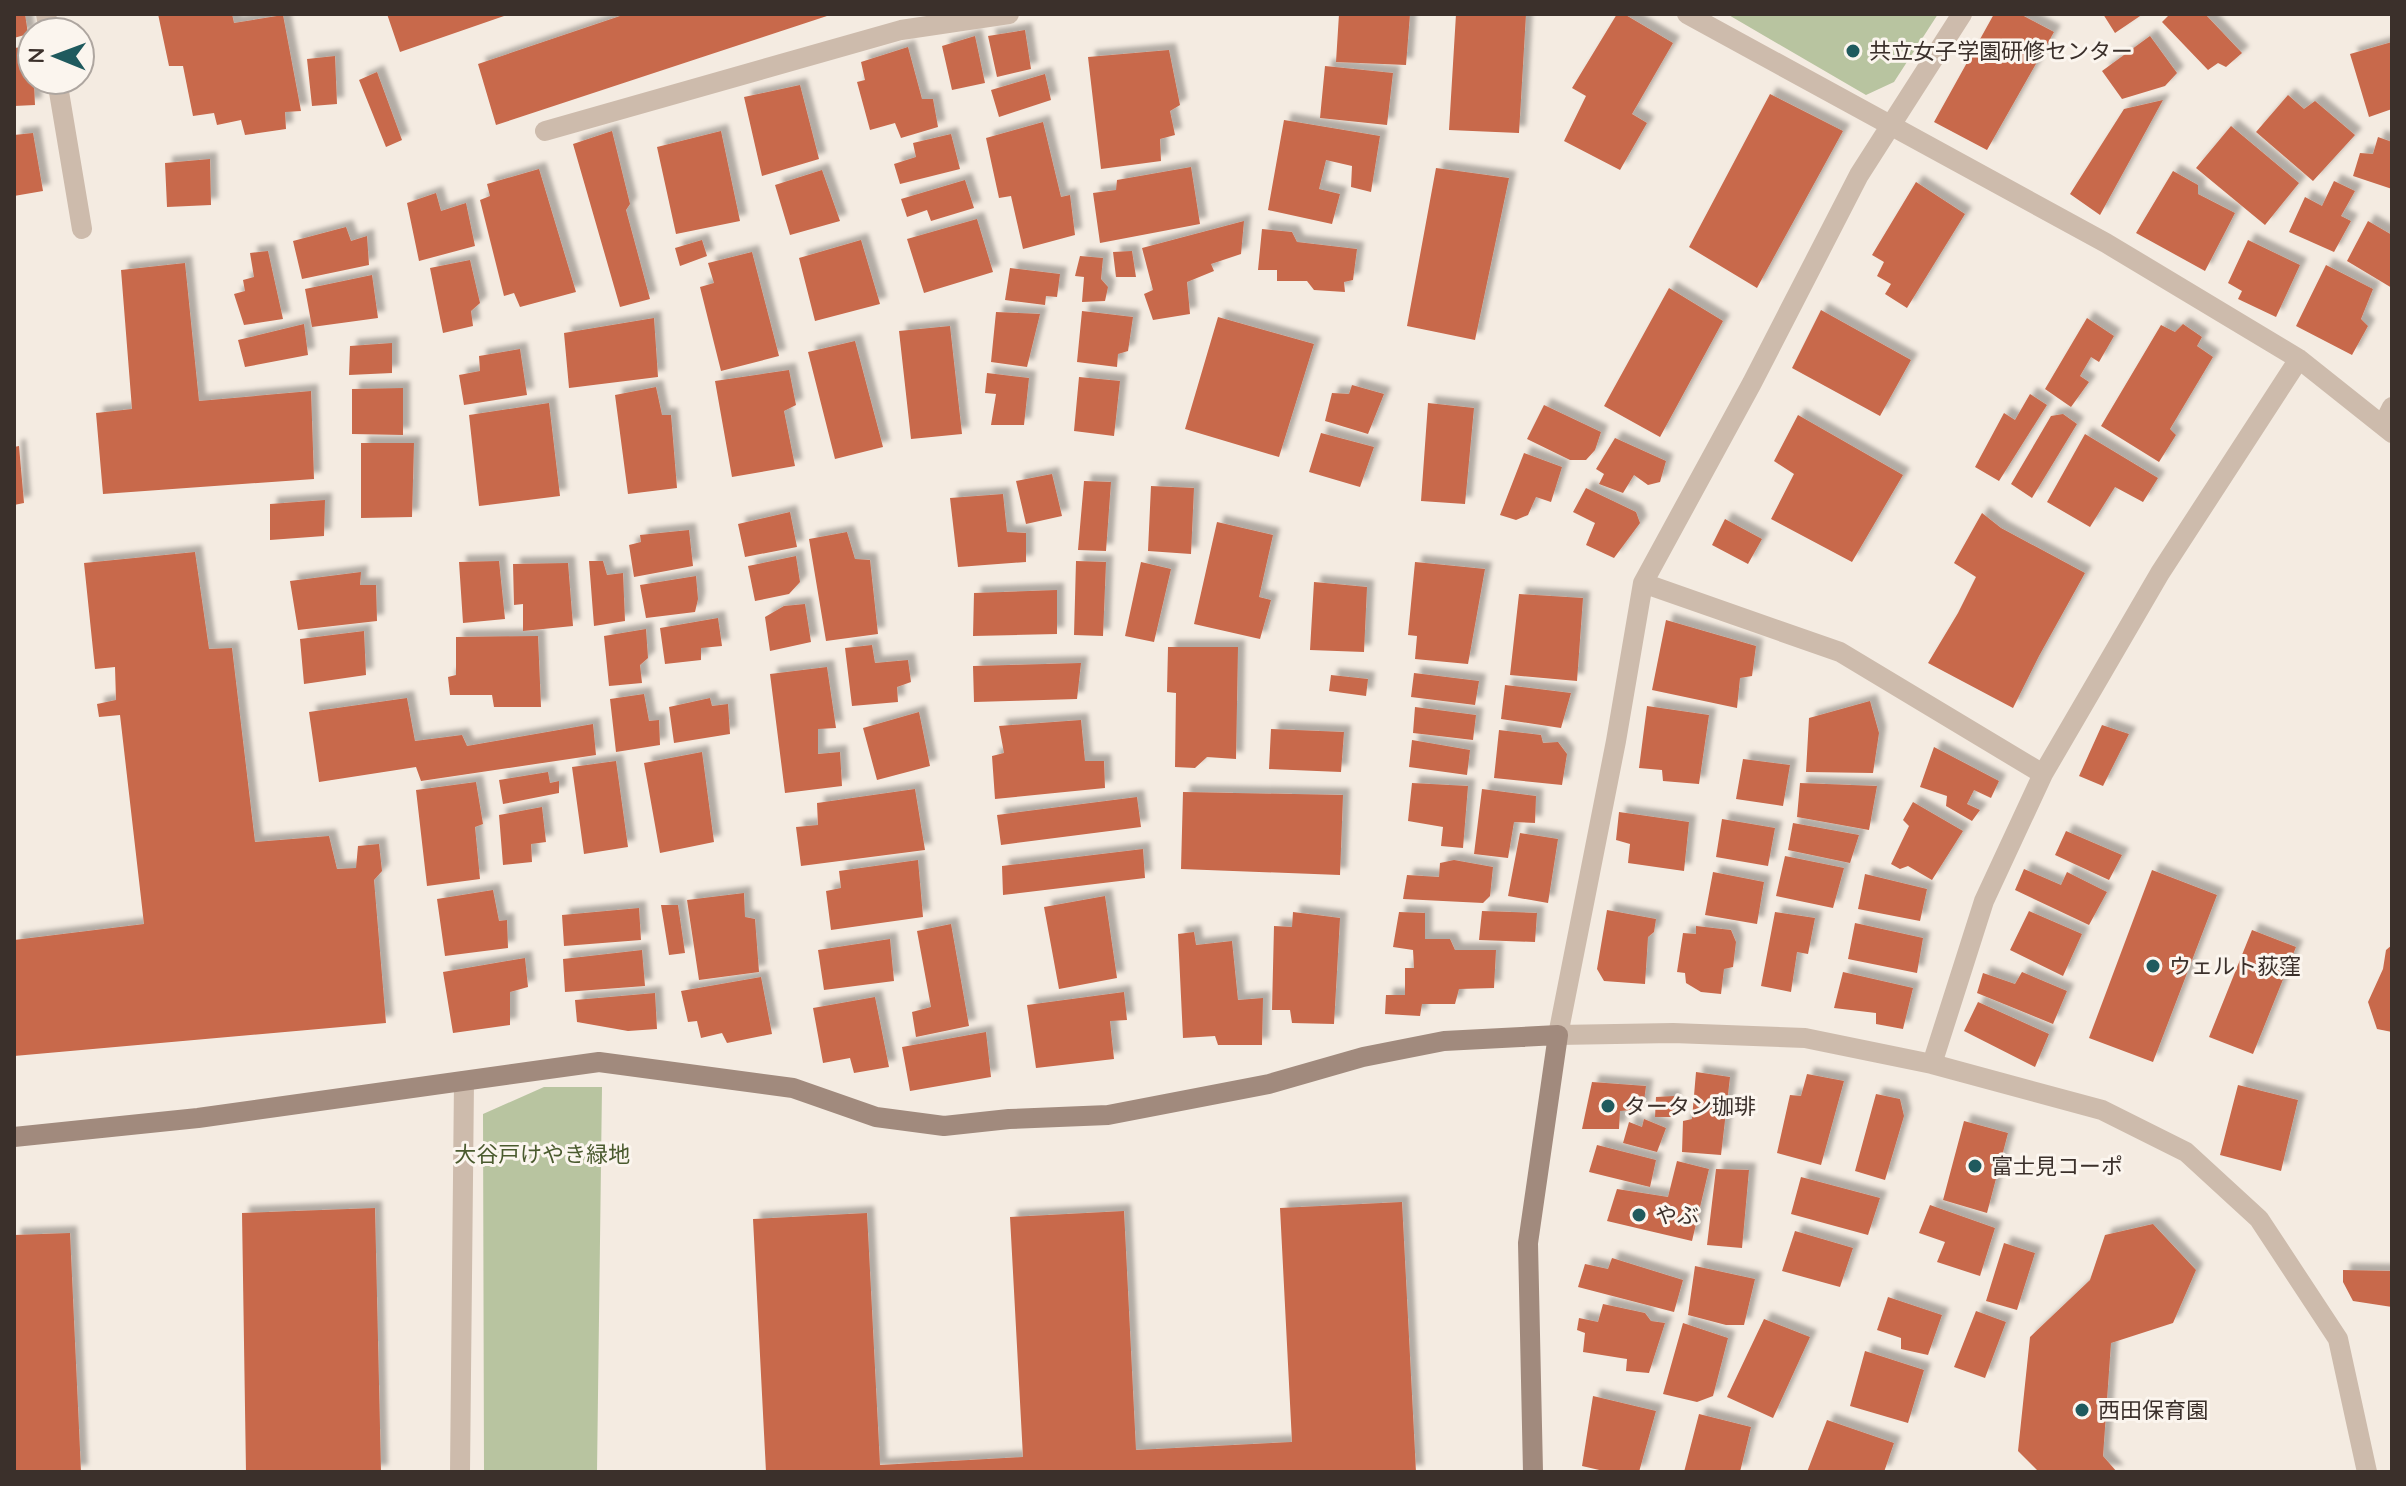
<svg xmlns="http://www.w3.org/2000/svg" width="2406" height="1486" font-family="Quicksand,'Noto Sans JP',sans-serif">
<defs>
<filter id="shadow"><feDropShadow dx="7" dy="-7" stdDeviation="2" flood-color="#0004"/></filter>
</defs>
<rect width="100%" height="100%" fill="#f4ebe1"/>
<path fill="#b8c4a0" d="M1727,14H1938L1894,82L1866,95Z
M544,1087H602L597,1472H484L483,1114Z"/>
<path fill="#c8694b" filter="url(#shadow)" d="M14,14H25L28,34L14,38Z
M158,14H232L234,23L283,15L301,111L285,112L286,129L245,135L241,120L217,125L214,113L193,116L183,66H169Z
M387,14H503L504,16L400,52Z
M626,14H830V15L496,125L478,64Z
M1339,14H1410L1406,65L1336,62Z
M1456,14H1526L1519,133L1449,130Z
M1617,14H1624L1673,43L1632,114L1647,123L1620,170L1564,141L1586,96L1572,88Z
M1994,14H2020L2054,32L1987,150L1934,122Z
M2103,14H2143L2115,33Z
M2170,14H2205L2242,53L2226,67L2218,63L2208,70L2162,22Z
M1025,30L1031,69L997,77L988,36Z
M975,36L985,83L952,90L942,46Z
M2150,36L2177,73L2165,86L2122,99L2102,71Z
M2392,42V109L2369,117L2350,54Z
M32,46L35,105L14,106V48Z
M908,47L922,99H933L938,127L901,138L895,123L870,130L857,82L865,80L861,62Z
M1169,50L1180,105L1170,111L1175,135L1160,139L1161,161L1101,169L1088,57Z
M335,56L337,104L312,106L307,59Z
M1325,66L1393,73L1387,125L1320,118Z
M377,72L402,140L386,147L359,80Z
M1045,74L1051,100L999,117L991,90Z
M800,85L819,159L762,176L744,97Z
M1770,94L1843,131L1757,288L1689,247Z
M2288,95L2304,109L2315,101L2355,135L2313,181L2256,132Z
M2163,100L2100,215L2070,194L2124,109Z
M1284,120L1380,136L1371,192L1351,187L1352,166L1326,160L1319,189L1340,194L1332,224L1268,210Z
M1043,122L1061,197L1070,195L1075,235L1023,249L1011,196L999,198L986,138Z
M2231,126L2299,183L2265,225L2196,168Z
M612,131L630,204L626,210L650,299L620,307L573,144Z
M721,131L740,221L676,234L657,147Z
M33,133L43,191L14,196V135Z
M951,134L960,169L900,184L894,164L916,157L913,143Z
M2378,137L2392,142V189L2353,176L2360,153L2373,154Z
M210,159L211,205L167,207L165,163Z
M1191,167L1200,224L1100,243L1093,193L1116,190L1117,180Z
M1436,168L1509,178L1475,340L1407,326Z
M539,169L576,292L520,307L514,293L504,296L480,200L490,196L487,184Z
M822,170L840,221L790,235L775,185Z
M2173,171L2198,185V194L2235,213L2205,271L2136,233Z
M965,180L974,208L931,221L927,210L907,217L901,199Z
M2334,181L2355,191L2341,216L2351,221L2334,252L2289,232L2305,197L2322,206Z
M1916,182L1965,214L1907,308L1885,294L1891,284L1877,276L1884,262L1872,255Z
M436,193L441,211L466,203L475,246L419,261L407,203Z
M977,219L993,272L924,293L907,239Z
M1244,221L1241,254L1211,264L1214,271L1187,282L1190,314L1153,320L1144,294L1153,290L1142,248Z
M2368,221L2392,235V288L2347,261Z
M346,227L351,241L367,236L369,265L302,279L293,241Z
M1262,229L1292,232L1297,242L1357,249L1353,280L1344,282L1345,292L1314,290L1307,281H1277V270H1258Z
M702,240L707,256L680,266L675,248Z
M861,240L880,304L815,321L799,258Z
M2248,240L2300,265L2276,317L2238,299L2242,291L2228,283Z
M268,251L283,319L244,325L234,294L245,291L243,280L254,277L250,253Z
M1132,251L1136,277H1116L1113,252Z
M752,252L779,356L721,371L700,287L714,283L708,263Z
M1080,256L1103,258L1101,279L1108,287L1105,301L1082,302L1084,277L1075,276Z
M470,260L480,303L471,311L473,326L443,333L430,268Z
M185,263L199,401L311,391L314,479L103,494L96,413L132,409L121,270Z
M2326,265L2373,289L2361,319L2368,326L2352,355L2296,326Z
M1010,268L1060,274L1057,297L1046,296L1045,305L1005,300Z
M372,275L378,318L312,327L305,289Z
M1669,288L1723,321L1660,437L1604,406Z
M1821,310L1911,360L1880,416L1792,368Z
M1082,311L1133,317L1128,351L1118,354L1117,367L1077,362Z
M996,312L1040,314L1027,367L991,362Z
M1218,317L1314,344L1279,457L1185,429Z
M654,318L658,377L569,388L564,333Z
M2087,318L2114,336L2099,362L2091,357L2080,376L2089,382L2071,407L2045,389Z
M304,324L308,355L245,367L238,340Z
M2183,324L2202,337L2197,346L2213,357L2170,429L2176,435L2159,462L2101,426L2161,325L2175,332Z
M950,326L962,434L911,439L899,331Z
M855,341L883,447L835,459L808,352Z
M392,343V373L349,375L350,346Z
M520,349L527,395L464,405L459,375L480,371L479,356Z
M789,370L796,405L784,411L795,466L732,477L715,381Z
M987,373L1029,378L1024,425H991L996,394L985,393Z
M1079,377L1120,381L1114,436L1074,431Z
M1352,385L1384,394L1368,434L1325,421L1332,393L1349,394Z
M656,387L662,415H671L677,488L628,494L615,395Z
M403,388V435L352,434V389Z
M2030,394L2047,405L1999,481L1975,467L2004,413L2015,420Z
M549,403L560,496L479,506L469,415Z
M1428,403L1474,408L1465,504L1421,501Z
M1544,405L1601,432L1595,450L1586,460H1570L1527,439Z
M2063,414L2077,424L2032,498L2011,484L2051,416Z
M1798,415L1903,475L1852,562L1771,519L1794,474L1774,461Z
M1321,433L1374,447L1360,487L1309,472Z
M2085,434L2158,478L2143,502L2115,487L2090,527L2047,502Z
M1615,438L1666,461L1660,482L1648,485L1634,475L1623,493L1599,484L1604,474L1596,469Z
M361,443H414L412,517L361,518Z
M19,446L24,503L14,505V447Z
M1524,453L1562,467L1551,502L1536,497L1528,515L1516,520L1500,515Z
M1052,474L1062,516L1026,524L1016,481Z
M1084,481L1111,482L1106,551L1078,550Z
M1151,486L1194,488L1191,554L1148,551Z
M1586,488L1636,512L1640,523L1614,558L1586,545L1595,523L1573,512Z
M1003,494L1007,532L1026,533V562L958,567L950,498Z
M325,500L324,536L270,540V504Z
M790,512L797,547L745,557L738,524Z
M1982,513L2001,528L2085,573L2039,656L2013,708L1928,663L1958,613L1976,577L1954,563Z
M1725,519L1762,539L1748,564L1712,545Z
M1217,522L1273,535L1259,597L1271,600L1260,639L1194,624Z
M689,530L693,566L634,577L629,545L641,542L640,535Z
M847,532L855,559L870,560L878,634L826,641L809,539Z
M195,552L209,649L232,648L255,842L329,836L337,869L356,868L358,846L379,844L382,871L374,880L386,1023L14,1056V940L144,924L120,715L99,717L97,704L116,700L115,667L95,669L84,563Z
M796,556L800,582L789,594L755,601L748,566Z
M499,561L505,619L463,623L459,562Z
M589,561H603L607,575L623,573L625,621L594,626Z
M1076,561L1106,562L1103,636L1074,635Z
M1141,562L1171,569L1154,642L1125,636Z
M1415,562L1485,569L1468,664L1415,659L1417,636L1408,635Z
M568,563L573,626L523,631V604L514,605L513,564Z
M361,572L360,585H376L377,621L298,630L290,581Z
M696,576L698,599L695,612L646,618L640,585Z
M1314,582L1367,587L1364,652L1310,650Z
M1057,590V634L973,636L974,593Z
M1519,594L1583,598L1577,681L1510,675Z
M805,604L811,642L770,651L765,617L784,606Z
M718,618L722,646L701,648V660L665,664L660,628Z
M1666,620L1756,646L1752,676L1740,678L1737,708L1652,690Z
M646,629L648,658L640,665L642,683L609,686L604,636Z
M364,631L366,675L304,684L300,639Z
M538,636L541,707H494L492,695H450L448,677L456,675V637Z
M872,645L875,663L908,660L911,682L897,687L898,702L852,706L845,648Z
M1168,647H1238L1236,759L1207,757L1195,768L1175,767L1176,693L1167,692Z
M1081,663L1077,699L974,702L973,666Z
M827,667L836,728L818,729V754L840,752L842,786L785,793L770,674Z
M1414,673L1479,681L1475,705L1411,697Z
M1331,675L1368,679L1366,696L1329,691Z
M1505,685L1571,693L1561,728L1501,719Z
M644,694L649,721L659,720L660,745L616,752L610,699Z
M407,698L415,741L462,735L467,746L593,724L596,755L421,781L416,767L319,782L309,712Z
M710,698L712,706L728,704L730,734L674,743L669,707Z
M1870,701L1879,733L1873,773L1806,772L1809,718Z
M1647,706L1709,715L1699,784L1663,781L1662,770L1639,768Z
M1415,707L1476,715L1473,740L1413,733Z
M919,712L930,766L877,780L863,728Z
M1081,720L1085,761H1104L1105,788L995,799L992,756L1004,753L999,726Z
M2102,725L2129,734L2103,786L2079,776Z
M1271,729L1344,732L1341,772L1269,769Z
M1499,730L1541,735L1543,743L1558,742L1567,754L1562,785L1494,778Z
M1412,740L1470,750L1467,775L1409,767Z
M1934,747L1999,781L1991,798L1974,790L1967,804L1980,810L1972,821L1946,806L1947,796L1920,787Z
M702,752L714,842L660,853L644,763Z
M1743,759L1790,765L1783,806L1736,799Z
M616,761L628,847L584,854L572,767Z
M548,772L550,783L559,781V793L503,804L499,780Z
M476,782L483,824L475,827L480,879L427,886L416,790Z
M1412,783L1468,786L1463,848L1441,846L1443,827L1408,821Z
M1800,783L1877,786L1869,830L1797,817Z
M915,789L925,850L801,866L796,827L818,825L817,803Z
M1482,789L1536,796L1535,823L1514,822L1508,858L1474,854Z
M1183,792L1343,795L1340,875L1181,869Z
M1137,797L1141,827L1001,845L997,815Z
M1913,802L1963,831L1932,880L1908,866L1900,869L1891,864L1909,826L1903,820Z
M542,807L546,842L531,844L532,862L503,865L499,815Z
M1619,812L1689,822L1684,871L1628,863L1630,844L1616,840Z
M1722,819L1775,828L1768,866L1716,857Z
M1793,823L1859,835L1850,863L1788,850Z
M2066,831L2122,855L2109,880L2055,855Z
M1520,833L1558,839L1548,903L1508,896Z
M1143,849L1145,878L1003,895L1002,866Z
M1785,856L1844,868L1833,908L1776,896Z
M918,860L923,917L831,930L826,891L841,888L839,871Z
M1454,860L1493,867L1490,896L1483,903L1403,899L1407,875L1439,877L1440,863Z
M2024,869L2061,885L2067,872L2107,892L2089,925L2015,890Z
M2152,870L2217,895L2153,1062L2089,1038Z
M1713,872L1764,882L1757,924L1705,915Z
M1865,874L1927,889L1920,921L1858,909Z
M493,890L499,921L507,920L508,948L445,956L437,899Z
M744,893L745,917L755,919L759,972L699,980L687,900Z
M1105,896L1117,978L1059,989L1044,907Z
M661,905H678L685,953L669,955Z
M639,908L641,940L564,946L562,915Z
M1607,910L1656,919L1654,932L1648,937L1645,984L1604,981L1597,969Z
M1482,911L1537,913L1535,942L1479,940Z
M2029,911L2082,934L2063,976L2010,950Z
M1293,912L1340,918L1334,1024L1292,1023L1290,1010H1272L1274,926L1292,927Z
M1399,912L1425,913V939H1450L1455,950H1496L1494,988L1459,989L1455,1004H1422L1420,1016L1385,1014L1386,995H1405V968H1414L1413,950L1393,947Z
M1775,912L1815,918L1808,954L1797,952L1791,992L1761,986Z
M1855,923L1923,938L1917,973L1848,959Z
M951,924L969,1026L916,1037L912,1012L931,1007L917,931Z
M1696,926L1731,930L1736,942L1733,967L1724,969L1721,994L1701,992L1686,983L1685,973L1677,972L1683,933L1696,934Z
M2252,930L2296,947L2253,1054L2209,1037Z
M1194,932L1196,945L1232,941L1238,1000L1263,998L1262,1045H1218L1215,1036L1183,1038L1178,934Z
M890,939L894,981L824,990L818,950Z
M2392,945V1032L2377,1029L2368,1002L2383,969L2386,950Z
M642,950L645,986L565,992L563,959Z
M525,958L528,987L510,992V1025L453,1033L443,972Z
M1843,972L1913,988L1903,1029L1876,1024V1013L1834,1008Z
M2022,972L2067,991L2053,1024L1977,993L1983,973L2015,984Z
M761,977L772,1034L727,1043L722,1033L701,1038L697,1021L688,1022L681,991Z
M1124,992L1127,1020L1110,1021L1114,1059L1036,1068L1027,1005Z
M655,993L657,1029L628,1031L577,1022L575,1000Z
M875,997L889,1067L854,1073L850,1058L823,1063L813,1008Z
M1978,1002L2049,1034L2035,1067L1964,1031Z
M986,1032L991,1077L910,1091L902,1047Z
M1696,1072L1730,1077L1721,1155L1682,1152L1683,1121L1692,1119Z
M1807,1074L1844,1081L1821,1165L1777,1153L1790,1095L1801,1096Z
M1592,1082L1646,1086L1643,1109L1620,1111L1619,1129H1582Z
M2238,1085L2298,1100L2281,1171L2220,1155Z
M1876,1094L1900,1099L1904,1116L1885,1180L1855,1171Z
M1674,1096L1673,1117H1655L1656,1097Z
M1644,1119L1666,1128L1657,1152L1623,1143L1629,1122L1642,1127Z
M1964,1121L2008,1133L1987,1213L1943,1200Z
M1597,1145L1656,1160L1650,1187L1589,1172Z
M1677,1161L1709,1169L1692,1241L1607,1221L1617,1189L1668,1197Z
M1716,1169L1749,1170L1742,1248L1707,1245Z
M1801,1177L1880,1198L1868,1235L1791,1214Z
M1402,1202L1416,1472H766L753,1219L867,1213L880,1465L1023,1457L1010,1217L1124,1211L1136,1450L1292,1442L1280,1208Z
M1930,1205L1995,1228L1980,1276L1937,1262L1945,1242L1919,1233Z
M375,1208L381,1472H246L242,1213Z
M2153,1224L2196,1270L2173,1323L2111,1343L2103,1456L2117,1472H2039L2018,1451L2030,1337L2090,1280L2105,1235Z
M1795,1231L1853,1248L1840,1287L1782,1271Z
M70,1233L81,1472H14V1235Z
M2004,1243L2035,1253L2017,1310L1986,1301Z
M1612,1258L1683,1280L1674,1312L1578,1287L1585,1264L1608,1269Z
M1695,1266L1755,1279L1744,1325H1726L1688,1315Z
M2343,1270L2392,1271V1307L2353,1301L2343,1282Z
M1888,1297L1942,1315L1928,1355L1901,1349V1338L1877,1330Z
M1603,1304L1645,1313L1651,1321L1665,1323L1649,1373L1626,1371L1627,1359L1583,1352L1585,1333L1577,1330L1579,1318L1598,1322Z
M1976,1311L2006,1322L1985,1378L1954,1367Z
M1764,1319L1810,1337L1773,1418L1727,1397Z
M1683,1323L1728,1338L1713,1396L1697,1402L1663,1394Z
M1865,1351L1924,1370L1908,1423L1850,1406Z
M1593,1396L1656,1411L1639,1472H1608L1582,1466Z
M1699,1414L1751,1427L1740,1472H1684Z
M1827,1420L1894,1443L1884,1472H1807Z"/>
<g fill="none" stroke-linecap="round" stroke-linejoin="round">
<path stroke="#cdbbac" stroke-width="20" d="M46,14L49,32
M1687,14L2106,243L2299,359L2392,433
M1962,14L1859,175L1752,383L1643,583L1616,741L1558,1035L1673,1033L1805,1038L1932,1064L2102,1110L2186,1152L2259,1219L2338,1339L2367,1472
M57,80L82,229
M545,131L901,30L1009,14
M2383,425L2392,407
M1643,583L1840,652L2043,774L2160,573L2299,359
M1932,1064L1984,901L2043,774
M460,1472L464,1081"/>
<path stroke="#a18a7d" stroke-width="20" d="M14,1137L198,1118L599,1062L793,1088L876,1117L944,1126L1009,1119L1108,1115L1269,1084L1363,1057L1444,1041L1558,1035L1528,1243L1533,1472"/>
</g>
<g fill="#1f5a5e" stroke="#fbf5ee" stroke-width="3">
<circle cx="1853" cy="51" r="8"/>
<circle cx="2153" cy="966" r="8"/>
<circle cx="1608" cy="1106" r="8"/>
<circle cx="1975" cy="1166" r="8"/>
<circle cx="1639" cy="1215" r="8"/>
<circle cx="2082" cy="1410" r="8"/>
</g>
<g text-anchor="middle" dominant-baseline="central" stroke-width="6" stroke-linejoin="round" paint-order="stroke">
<g font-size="22" fill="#3b302b" stroke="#fbf5ee" text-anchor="start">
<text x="1869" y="51">共立女子学園研修センター</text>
<text x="2169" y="966">ウェルト荻窪</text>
<text x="1624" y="1106">タータン珈琲</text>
<text x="1991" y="1166">富士見コーポ</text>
<text x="1655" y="1215">やぶ</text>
<text x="2098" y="1410">西田保育園</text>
</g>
<g font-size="22" fill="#4a5a2e" stroke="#fbf5ee">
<text x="542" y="1154">大谷戸けやき緑地</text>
</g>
</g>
<rect width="2406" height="1486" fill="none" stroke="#3b302b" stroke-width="32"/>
<g transform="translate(56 56) rotate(271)"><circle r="38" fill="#fbf5ee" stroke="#aea6a0" stroke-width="2"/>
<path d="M0-6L14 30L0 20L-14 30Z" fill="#1f5a5e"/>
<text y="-12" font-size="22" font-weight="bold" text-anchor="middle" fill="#3b302b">N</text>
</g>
</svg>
